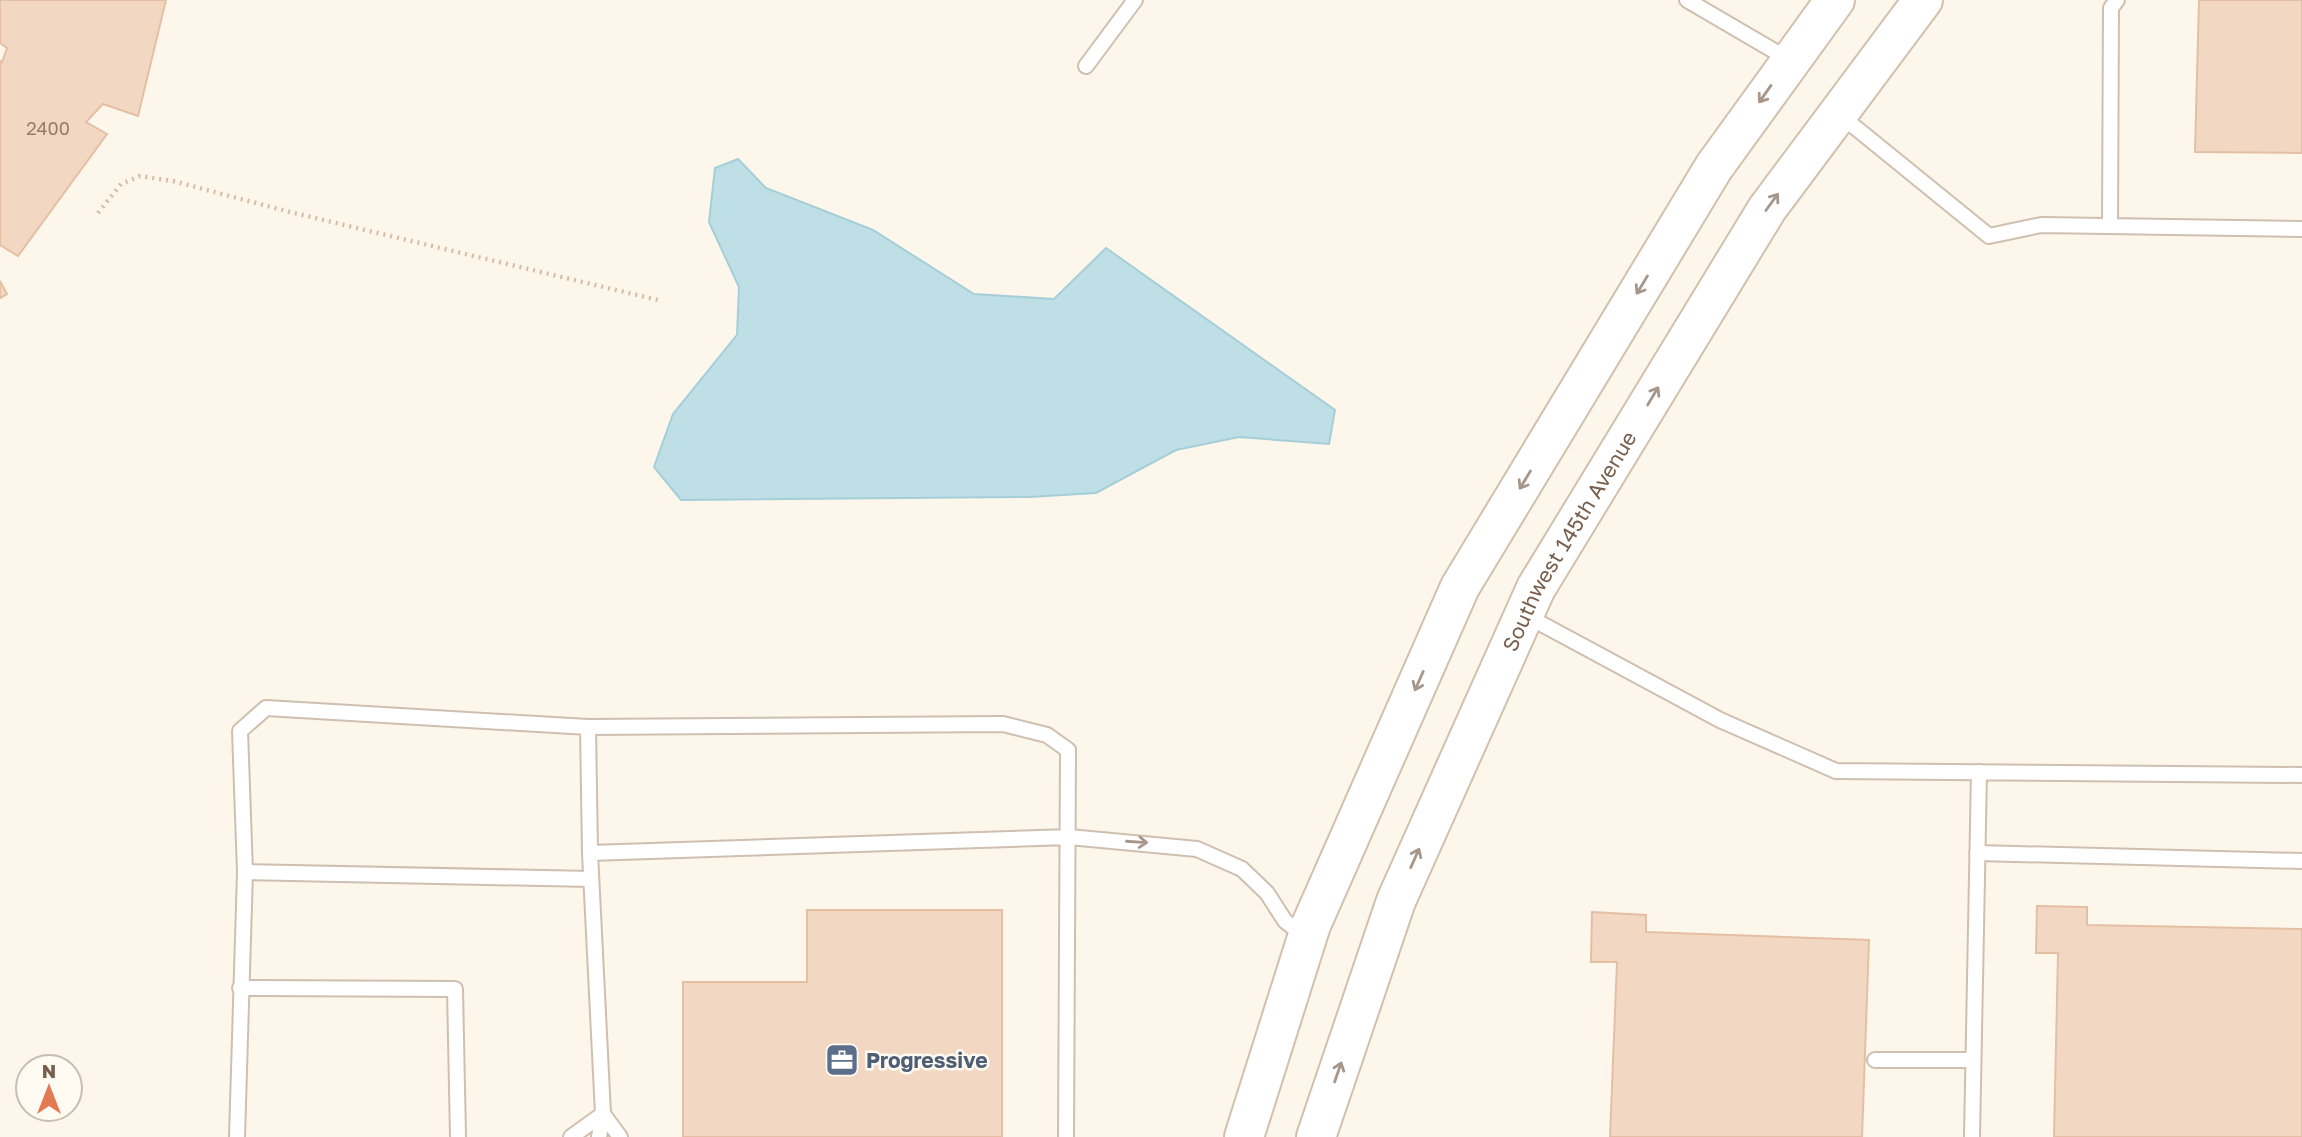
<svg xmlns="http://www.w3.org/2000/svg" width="2302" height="1137" font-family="'Golos Text',sans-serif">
<rect width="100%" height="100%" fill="#fdf7eb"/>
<path fill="#bfdfe7" stroke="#a5ced9" stroke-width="2" d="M738,159L766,188L873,230L974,294L1054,299L1106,248L1335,410L1329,444L1239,437L1176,450L1096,493L1030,497L681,500L654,467L673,414L737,335L739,287L709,222L715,168Z"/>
<path fill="#f2d8c3" stroke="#e4bfa4" stroke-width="2" d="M0,0H166L138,116L103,104L86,122L107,134L18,256L0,245V61L2,62L7,48L0,43Z
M2199,0H2302V153L2195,152Z
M0,281L7,294L0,298Z
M2037,906L2087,907V925L2302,929V1137H2054L2058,953H2036Z
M807,910H1002V1137H683V982H807Z
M1592,912L1646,915V932L1869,940L1862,1137H1610L1617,962H1591Z"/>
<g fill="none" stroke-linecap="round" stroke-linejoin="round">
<defs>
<path id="lane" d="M1687,0L1788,59
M1086,66L1135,0
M1840,115L1989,236L2041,225L2302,229
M2110,226L2111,8L2117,0
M1525,615L1720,720L1836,771L2302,775
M588,727L1003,724L1047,735L1068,750L1066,1137
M590,853L588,727L266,708L240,731L245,872L590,879
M1977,853L2302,861
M240,988L455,989L458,1137
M1875,1060H1973
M603,1114L620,1137
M237,1137L245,872
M571,1137L603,1114
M599,1137L603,1114L590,853L1069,837L1197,849L1242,869L1267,893L1285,921L1306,937
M1972,1137L1979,772"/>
<g id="secondary">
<path d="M1244,1137L1311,925L1460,587L1714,167L1835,0"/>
<path id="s1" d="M1316,1137L1396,901L1536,588L1767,209L1923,0"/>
</g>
</defs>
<use href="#lane" stroke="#cfbfb0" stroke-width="18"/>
<use href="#secondary" stroke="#d2c0ae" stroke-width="42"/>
<path stroke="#d8bba5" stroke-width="4.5" stroke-dasharray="2 5" stroke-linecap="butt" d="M98,213L121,184L140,176L173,181L290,212L662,301"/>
<use href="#lane" stroke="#fff" stroke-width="14"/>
<use href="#secondary" stroke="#fff" stroke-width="38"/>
</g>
<defs><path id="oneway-shaft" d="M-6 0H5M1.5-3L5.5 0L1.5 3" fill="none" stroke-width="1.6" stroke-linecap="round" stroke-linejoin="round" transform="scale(1.75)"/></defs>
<g stroke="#a7978b">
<use href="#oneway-shaft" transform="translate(1765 94) rotate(125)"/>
<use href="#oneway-shaft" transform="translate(1772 202) rotate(-54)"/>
<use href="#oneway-shaft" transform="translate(1642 285) rotate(121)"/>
<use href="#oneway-shaft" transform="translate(1653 396) rotate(-59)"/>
<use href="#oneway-shaft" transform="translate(1525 480) rotate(121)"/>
<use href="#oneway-shaft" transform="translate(1419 681) rotate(114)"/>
<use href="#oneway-shaft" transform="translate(1137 842) rotate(4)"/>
<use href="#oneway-shaft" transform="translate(1415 858) rotate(-66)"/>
<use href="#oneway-shaft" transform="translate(1338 1072) rotate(-71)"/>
</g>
<defs>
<symbol id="office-square" viewBox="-11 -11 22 22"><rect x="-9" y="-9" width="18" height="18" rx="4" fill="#5c6f8a" stroke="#fffaf2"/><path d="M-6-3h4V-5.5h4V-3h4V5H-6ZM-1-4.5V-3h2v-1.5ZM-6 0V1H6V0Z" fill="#fff"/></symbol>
</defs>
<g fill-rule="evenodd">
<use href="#office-square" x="823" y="1041" width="38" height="38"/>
</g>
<g text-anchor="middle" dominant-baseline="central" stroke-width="5" stroke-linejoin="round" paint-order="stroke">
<g font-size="18" fill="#967d6a">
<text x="48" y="128">2400</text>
</g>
<g font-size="21" fill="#785f4d" stroke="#fffaf2">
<text stroke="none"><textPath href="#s1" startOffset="649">Southwest 145th Avenue</textPath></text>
</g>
<g font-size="21" font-weight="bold" fill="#4e5e75" stroke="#fffaf2" text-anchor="start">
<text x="866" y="1060">Progressive</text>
</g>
</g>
<g transform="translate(49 1088)"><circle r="33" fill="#fffaf2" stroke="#c9bcb0" stroke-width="2"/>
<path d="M0-5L12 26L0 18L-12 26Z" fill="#e47a53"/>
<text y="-10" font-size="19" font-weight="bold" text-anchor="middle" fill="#785f4d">N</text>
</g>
</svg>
